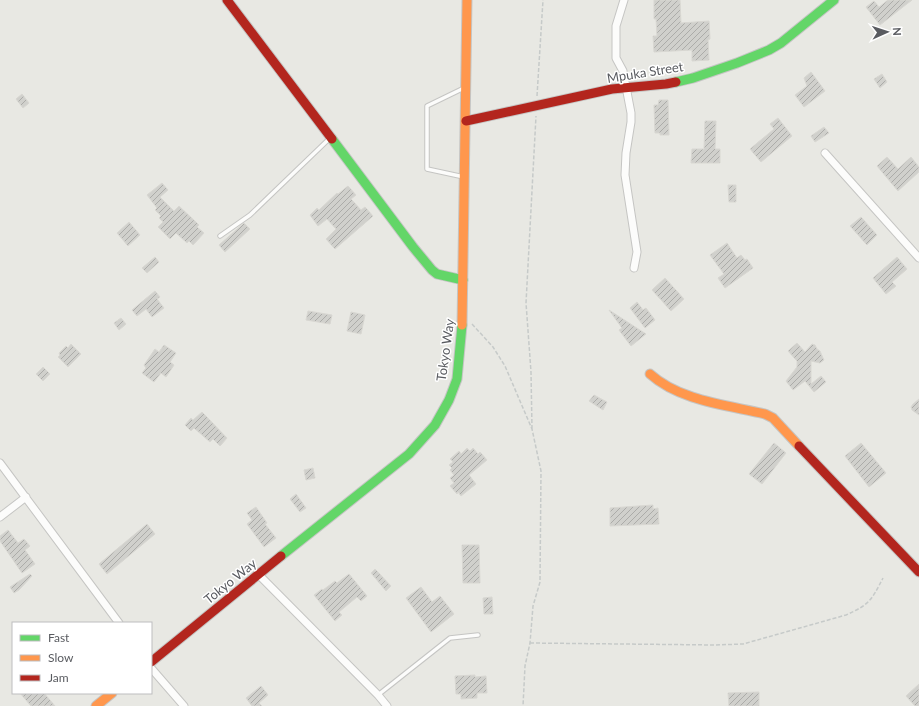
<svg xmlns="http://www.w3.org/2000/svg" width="919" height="706" font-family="Lato,sans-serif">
<defs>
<pattern id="building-hatch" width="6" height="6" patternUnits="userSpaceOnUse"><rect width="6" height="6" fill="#d0d0cc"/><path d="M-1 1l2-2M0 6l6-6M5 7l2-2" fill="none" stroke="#acaca9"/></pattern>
</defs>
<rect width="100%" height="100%" fill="#e8e8e3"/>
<path fill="url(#building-hatch)" stroke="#d8d7d2" d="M654,0H680L681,23L709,21L710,39L708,40L709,60L692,61V50L654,52L653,36H657L656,19H654Z
M888,0H912L880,25L866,7L874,1L879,7Z
M811,72L825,91L804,107L795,95L807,86L804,78Z
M882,74L887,82L880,88L874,79Z
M22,94L29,103L23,108L16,99Z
M659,100H668L669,135H660V133H655L654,105H658Z
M778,118L792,136L761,162L750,149L774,129L770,124Z
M705,121H716L715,149H720V163H691L692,149H704Z
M824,127L829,133L815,142L811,136Z
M887,157L898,169L911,157L919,167V172L898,191L877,166Z
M162,183L168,190L160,197L174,211L179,206L199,225L197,227L204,233L193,245L189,241L187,243L176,233L170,239L158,227L163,222L159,218L161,216L155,210L157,208L147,195Z
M728,185H736V202H729Z
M348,186L356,195L351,199L361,210L365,207L373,216L335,249L326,239L336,229L327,219L318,226L310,215L317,208L319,210L337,193L338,194Z
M861,217L877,235L867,245L850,226Z
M129,222L140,235L128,246L117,233Z
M244,223L250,229L225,252L219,245Z
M727,243L737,258L741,255L745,260L747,259L753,268L725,288L718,278L724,274L710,255Z
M155,257L159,262L147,273L142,268Z
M897,257L907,269L892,282L896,286L886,294L873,278Z
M665,278L684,299L671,311L652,290Z
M155,291L160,297L157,299L164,308L152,317L146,309L137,316L132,310Z
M637,302L643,310L646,308L655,320L645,328L630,308Z
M609,310L646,334L631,346L619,330L622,328Z
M308,311L332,315L330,324L306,320Z
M351,312L365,315L361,334L347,331Z
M121,318L126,324L119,330L114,323Z
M797,343L805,352L812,344L815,345L817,349L820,351L823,358L824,360L820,363L811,361V384L821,376L826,382L814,392L805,381L793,390L786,381L797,367V361L788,351Z
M71,344L81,354L68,367L58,357L60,355L59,353L66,346L68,348Z
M164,345L176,353L170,362L174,365L166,377L161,373L154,382L142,373L146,368L144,365L155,349L159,352Z
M43,367L50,374L43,381L36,374Z
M594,395L607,402L603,410L589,401Z
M919,399V415L912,410L911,407L913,404Z
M202,412L227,438L220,446L213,439L210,442L194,428L191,431L185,425L191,418L193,420Z
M774,443L786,453L762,484L749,474Z
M861,443L886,473L869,487L845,456Z
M467,448L470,451L473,448L478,454L480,452L487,460L469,475L476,484L461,496L458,492L457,494L450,486L454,483L450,478L454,475L450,470L452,468L449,465L453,462L450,459L459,451L461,454Z
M313,468L315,478L306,480L304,470Z
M296,494L306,508L300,512L290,499Z
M653,505V509L658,508L659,524L610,526V508Z
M256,507L267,523L265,524L276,538L264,547L247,524L252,520L247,513Z
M147,524L155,534L107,574L99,564Z
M8,530L18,543L24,539L30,546L25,550L35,564L22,573L0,541V536Z
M462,545H479L480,583H463Z
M375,569L391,586L386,591L371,573Z
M30,574L32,576L19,590L14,593L10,587Z
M349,574L367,596L361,601L357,597L339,612L342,615L335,621L314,595L322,589L323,590L335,581L337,583Z
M421,587L432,602L440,596L454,614L431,632L406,598Z
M492,597L493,614H484L483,598Z
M475,675V677L486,676L487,693H477V698L461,699V694H456L455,676Z
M919,684V706H915L906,696Z
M261,686L268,695L259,703L262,706H252L246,698Z
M759,692V706H729L728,693Z
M20,693H44L55,706H31Z"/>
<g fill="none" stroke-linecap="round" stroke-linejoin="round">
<defs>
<path id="lane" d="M464,177L427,169V106L464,88
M220,236L250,215L329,139
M378,695L450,638L478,635"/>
<path id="street" d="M624,0L616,26V58L623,71L631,113V122L626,153L625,175L637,252L634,268
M825,153L919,258
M0,463L119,623
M0,517L26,497
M258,574L378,695L387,706
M151,668L184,706"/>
<path id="fast" d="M676,82L693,78L737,63L769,50L781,43L834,0
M332,139L413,247L432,270L437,274L463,280
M281,556L409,454L435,425L449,400L457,379L462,325"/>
<path id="slow" d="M462,325L467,0
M650,374C680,401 727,405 765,414L773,418L799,446
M96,706L112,693"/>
<path id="jam" d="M227,0L332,139
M466,121L612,89L666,84L676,82
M799,446L919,572
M151,662L281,556"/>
</defs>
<use href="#lane" stroke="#c5c5c3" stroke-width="5.5"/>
<use href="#street" stroke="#c5c5c3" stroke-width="9"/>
<use href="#fast" stroke="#c5c5c4" stroke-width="11"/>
<use href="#slow" stroke="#c5c5c4" stroke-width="11"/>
<use href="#jam" stroke="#c5c5c4" stroke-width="11"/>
<path stroke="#c6cac9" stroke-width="1.5" stroke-dasharray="4 2" stroke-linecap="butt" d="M537,96L543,0
M472,324L493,347L505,366L532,429L541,471L540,582L533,606L530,643L525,666L523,706
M532,429L531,372L526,303L536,116
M530,643L715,645L743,644L846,615C870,604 871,601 883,578"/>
<use href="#lane" stroke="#fcfcfb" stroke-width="3.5"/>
<use href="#street" stroke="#fcfcfb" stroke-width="7"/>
<use href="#fast" stroke="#63d668" stroke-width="9"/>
<use href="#slow" stroke="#ff974d" stroke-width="9"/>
<use href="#jam" stroke="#b3261e" stroke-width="9"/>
</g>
<g text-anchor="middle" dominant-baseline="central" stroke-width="3" stroke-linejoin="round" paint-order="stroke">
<g font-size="13" fill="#595b60" stroke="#fff">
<text transform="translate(645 72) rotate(-9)">Mpuka Street</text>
<text transform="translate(445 350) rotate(-82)">Tokyo Way</text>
<text transform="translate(230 581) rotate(-39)">Tokyo Way</text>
</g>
</g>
<rect x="12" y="622" width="140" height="72" fill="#ffffff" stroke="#bdbdbf"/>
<rect x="20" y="635" width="20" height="6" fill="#63d668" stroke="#bdbdbf"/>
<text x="48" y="642" font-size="12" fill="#595b60">Fast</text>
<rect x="20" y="655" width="20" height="6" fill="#ff974d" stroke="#bdbdbf"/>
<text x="48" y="662" font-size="12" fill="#595b60">Slow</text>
<rect x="20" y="675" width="20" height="6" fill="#b3261e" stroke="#bdbdbf"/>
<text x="48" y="682" font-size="12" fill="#595b60">Jam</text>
<g transform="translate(887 32) rotate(87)" stroke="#ffffff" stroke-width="3" paint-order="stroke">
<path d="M0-3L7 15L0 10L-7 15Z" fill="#595b60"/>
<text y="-6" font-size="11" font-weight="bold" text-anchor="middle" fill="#595b60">N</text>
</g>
</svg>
